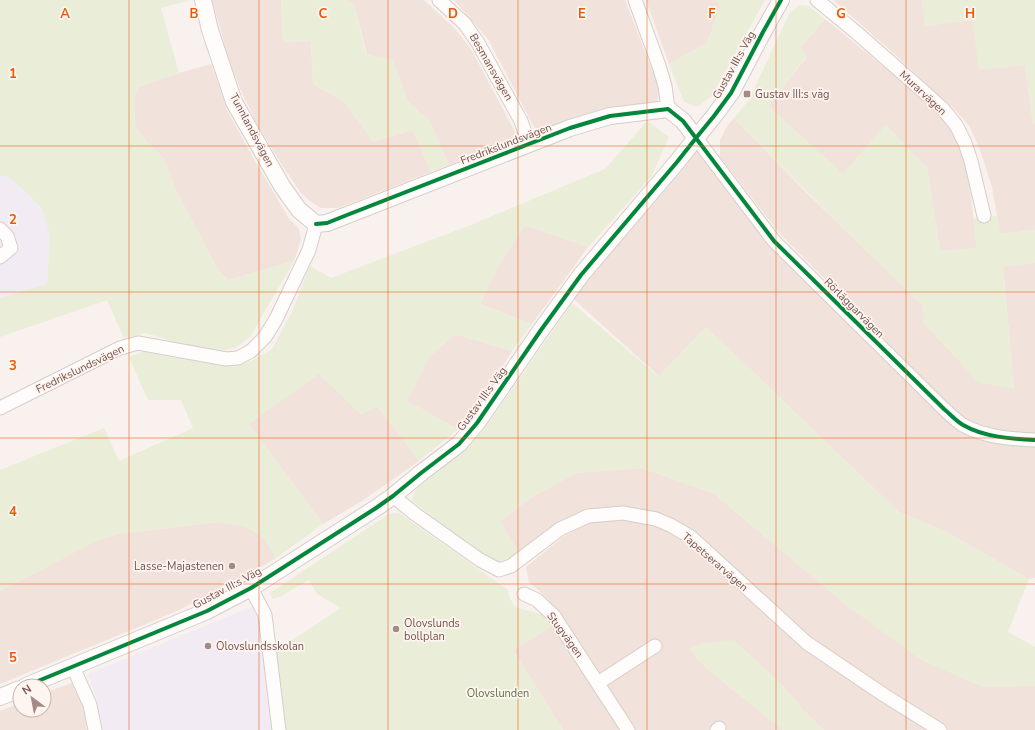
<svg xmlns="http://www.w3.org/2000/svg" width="1035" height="730" font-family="'Nunito Sans',sans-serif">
<rect width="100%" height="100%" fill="#f8f1ed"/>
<path fill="#f1e2db" d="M212,0H281L283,42L311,41L313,84L346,103L373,142L413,130L431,172L338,208H321L310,201L301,193L282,165L255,120L240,88L229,60Z
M347,0H424L455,29L471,49L515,132L511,141L449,165L430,121L408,102L393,60L367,55L354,4Z
M454,0H625L660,91L656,103L542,131L534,127L488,39Z
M646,0H716L720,7L707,43L669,64Z
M833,0H922L925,26L972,20L1025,65L1033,124H1035V230L1000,234L992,187L980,150L970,127L959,114L889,49Z
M825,19L922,98L953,130L966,157L977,248L940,251L927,168L886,125L843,174L768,106L806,58L801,47Z
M211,64L228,112L255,161L288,217L299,229L301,240L294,261L228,280L218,270L176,190L164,159L148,143L135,126L134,99L138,87L179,73Z
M734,118L805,191L923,306L924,324L1014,389L1003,266L1035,263V434L1015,433L987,429L968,420L946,403L834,288L780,234L720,157V140L727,126Z
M696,138L774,241L964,426L1035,440V578L1029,579L945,531L899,512L706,327L659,376L568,294Z
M525,225L588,247L532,324L480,304L498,267Z
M455,334L512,351L490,387L458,429L407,401L430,356Z
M319,373L328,383L377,406L419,461L362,501L323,524L249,424Z
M641,468L713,493L850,608L982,687L1035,686V730H949L809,639L685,527L622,508L519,553L500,521L532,497L576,473Z
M622,518L653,524L680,537L802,648L928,730H824L806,713L705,643L689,649L707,669L783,730H635L562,617L547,598L529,582L526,567L563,537L590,522Z
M219,522L247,527L264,538L276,558L244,577L177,611L0,684V591L98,540L118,534Z
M554,625L621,730H563L513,650Z
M72,683L83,707L87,730H0V711L20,703V710H44V693Z"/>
<path fill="#f2ebf4" d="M0,176H8L32,198L44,210L50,237L47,284L0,298Z
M251,607L258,619L272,730H103L97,700L88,674Z"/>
<path fill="#eaedd8" d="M0,0H190L161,8L179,73L138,87L134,99L135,126L148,143L164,159L176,190L218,270L228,280L294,261L250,337L235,348L224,350L191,347L146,333L124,338L107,300L0,337V298L47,284L50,237L43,210L32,198L8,176H0Z
M281,0H347L354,4L366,55L393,60L408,102L430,121L449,165L431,172L413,130L373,142L346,103L313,84L311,41L283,42Z
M716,0H765L711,97L697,107L684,102L669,64L707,43L720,7Z
M922,0H1035V124H1033L1025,65L979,70L972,20L925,26Z
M799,5L809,6L825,19L801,47L806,57L768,106L843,174L886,124L927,168L940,251L976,248L973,219L997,216L1000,234L1035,230V263L1003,267L1014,389L979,383L924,324L923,306L868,253L734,118L749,100L789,14Z
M647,121L669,137L651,177L588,247L525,225L498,267L480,304L532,324L512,351L455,334L430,356L407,401L458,429L419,461L377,406L361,415L319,374L249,424L323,524L276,558L264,538L247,527L219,522L118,534L98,540L0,591V470L104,428L119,461L193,428L181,400H148L129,357L144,352L221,366H232L243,364L253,360L272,349L292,312L310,266L331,278L471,225L605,169Z
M572,303L658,376L706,327L899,512L945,531L1029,579L1008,632L1035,647V686L982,687L921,660L850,608L713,493L641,468L576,473L532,497L500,521L519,553L499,570L416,504L412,499L416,489L464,451L484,430Z
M399,513L508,590L509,597L515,607L543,615L554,625L513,650L563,730H286L279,674L274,652L341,608L317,594L309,580L281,596L273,599L270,593L389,514Z
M734,640L785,687L806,713L824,730H783L707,669L689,649L705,643Z"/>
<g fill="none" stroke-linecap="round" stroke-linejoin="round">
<defs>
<path id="minor" d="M439,0L465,24L478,43L521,121L529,144
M635,0L659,66L665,86L668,109
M817,0L857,33L923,91L942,108L956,125L965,143L971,161L984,216
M696,138L774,241L944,409C950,414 956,421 963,425C984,437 1011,439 1035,440
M0,229L7,236L11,248L0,257
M0,408L120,348L138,343L226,359L238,358L251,351L265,337L276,319L309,250L316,224
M393,496L415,514L480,560L499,570L511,566L560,529L588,516L623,513L656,519L670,525L691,537L807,643L884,695L940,730
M251,588L265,615L279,730
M524,594L537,600L554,616L628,730
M73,667L90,705L95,730
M598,683L655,646
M717,730L719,728"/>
<path id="tertiary" d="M203,0L210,30L234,102L282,186L299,210L316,224L327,223L570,128L610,116L668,109L683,121L696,138
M26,686L207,611L251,588L376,508L393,496L421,473L459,444L477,423L541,330L581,275L677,162L696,138L714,116L731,93L763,32L781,0
M0,697L20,689"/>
</defs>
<use href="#minor" stroke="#d6cdca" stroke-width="15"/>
<use href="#tertiary" stroke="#d6cdca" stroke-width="18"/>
<use href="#minor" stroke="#fefdfc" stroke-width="13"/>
<use href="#tertiary" stroke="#fefdfc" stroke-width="16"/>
<defs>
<path id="cycleway" d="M316,224L327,223L347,215L570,128L610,116L668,109L683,121L774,241L944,409C950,414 956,421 963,425C984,437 1011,439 1035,440
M26,686L207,611L251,588L376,508L393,496L421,473L459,444L477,423L541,330L581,275L677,162L696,138L714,116L731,93L763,32L781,0"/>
</defs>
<use href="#cycleway" stroke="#fef5f0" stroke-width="6"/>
<use href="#cycleway" stroke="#00873e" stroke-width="4"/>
</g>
<path fill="none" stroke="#e8590c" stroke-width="1" stroke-opacity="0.55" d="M129,0V730M259,0V730M388,0V730M518,0V730M647,0V730M776,0V730M906,0V730M0,146H1035M0,292H1035M0,438H1035M0,584H1035"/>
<g fill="#a48a85" stroke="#fef5f0" stroke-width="1.5">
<rect x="743" y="90" width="8" height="8" rx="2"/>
<circle cx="232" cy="566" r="4"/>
<circle cx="396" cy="629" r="4"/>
<circle cx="208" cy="646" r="4"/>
</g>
<g text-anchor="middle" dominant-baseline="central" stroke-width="3.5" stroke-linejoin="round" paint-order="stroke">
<g font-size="11" fill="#76524d" stroke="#fef5f0">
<text transform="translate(734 65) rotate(-61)">Gustav III:s Väg</text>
<text transform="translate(491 67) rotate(60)">Besmansvägen</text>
<text transform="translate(923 93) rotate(43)">Murarvägen</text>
<text transform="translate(252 130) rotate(62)">Tunnlandsvägen</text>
<text transform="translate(506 144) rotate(-21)">Fredrikslundsvägen</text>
<text transform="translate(854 308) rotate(45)">Rörläggarvägen</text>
<text transform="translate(80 369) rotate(-26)">Fredrikslundsvägen</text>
<text transform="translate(482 399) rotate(-54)">Gustav III:s Väg</text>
<text transform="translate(715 562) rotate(41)">Tapetserarvägen</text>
<text transform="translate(227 588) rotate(-28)">Gustav III:s Väg</text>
<text transform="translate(565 635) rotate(54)">Stugvägen</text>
</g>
<g font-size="11" fill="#76524d" stroke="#fef5f0" text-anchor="start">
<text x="755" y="94">Gustav III:s väg</text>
<text x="224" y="566" text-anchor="end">Lasse-Majastenen</text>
<text x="404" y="623">Olovslunds<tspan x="404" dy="13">bollplan</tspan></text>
<text x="216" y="646">Olovslundsskolan</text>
</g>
<g font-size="11" fill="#5e7542" stroke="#fef5f0">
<text x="498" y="693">Olovslunden</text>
</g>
</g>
<g font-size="13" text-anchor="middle" font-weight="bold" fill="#e8590c" stroke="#fef5f0" stroke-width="3.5" stroke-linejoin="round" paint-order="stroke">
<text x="65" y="18">A</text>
<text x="194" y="18">B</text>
<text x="323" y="18">C</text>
<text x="453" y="18">D</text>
<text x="582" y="18">E</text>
<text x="712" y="18">F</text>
<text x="841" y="18">G</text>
<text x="970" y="18">H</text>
<text x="13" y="78">1</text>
<text x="13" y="224">2</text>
<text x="13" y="370">3</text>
<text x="13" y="516">4</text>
<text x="13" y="662">5</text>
</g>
<g transform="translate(32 698) rotate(328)"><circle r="19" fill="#fef5f0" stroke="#c8b4af"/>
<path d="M0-3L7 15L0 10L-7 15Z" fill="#a48a85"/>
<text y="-6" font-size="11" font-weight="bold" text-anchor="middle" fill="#76524d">N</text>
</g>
</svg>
